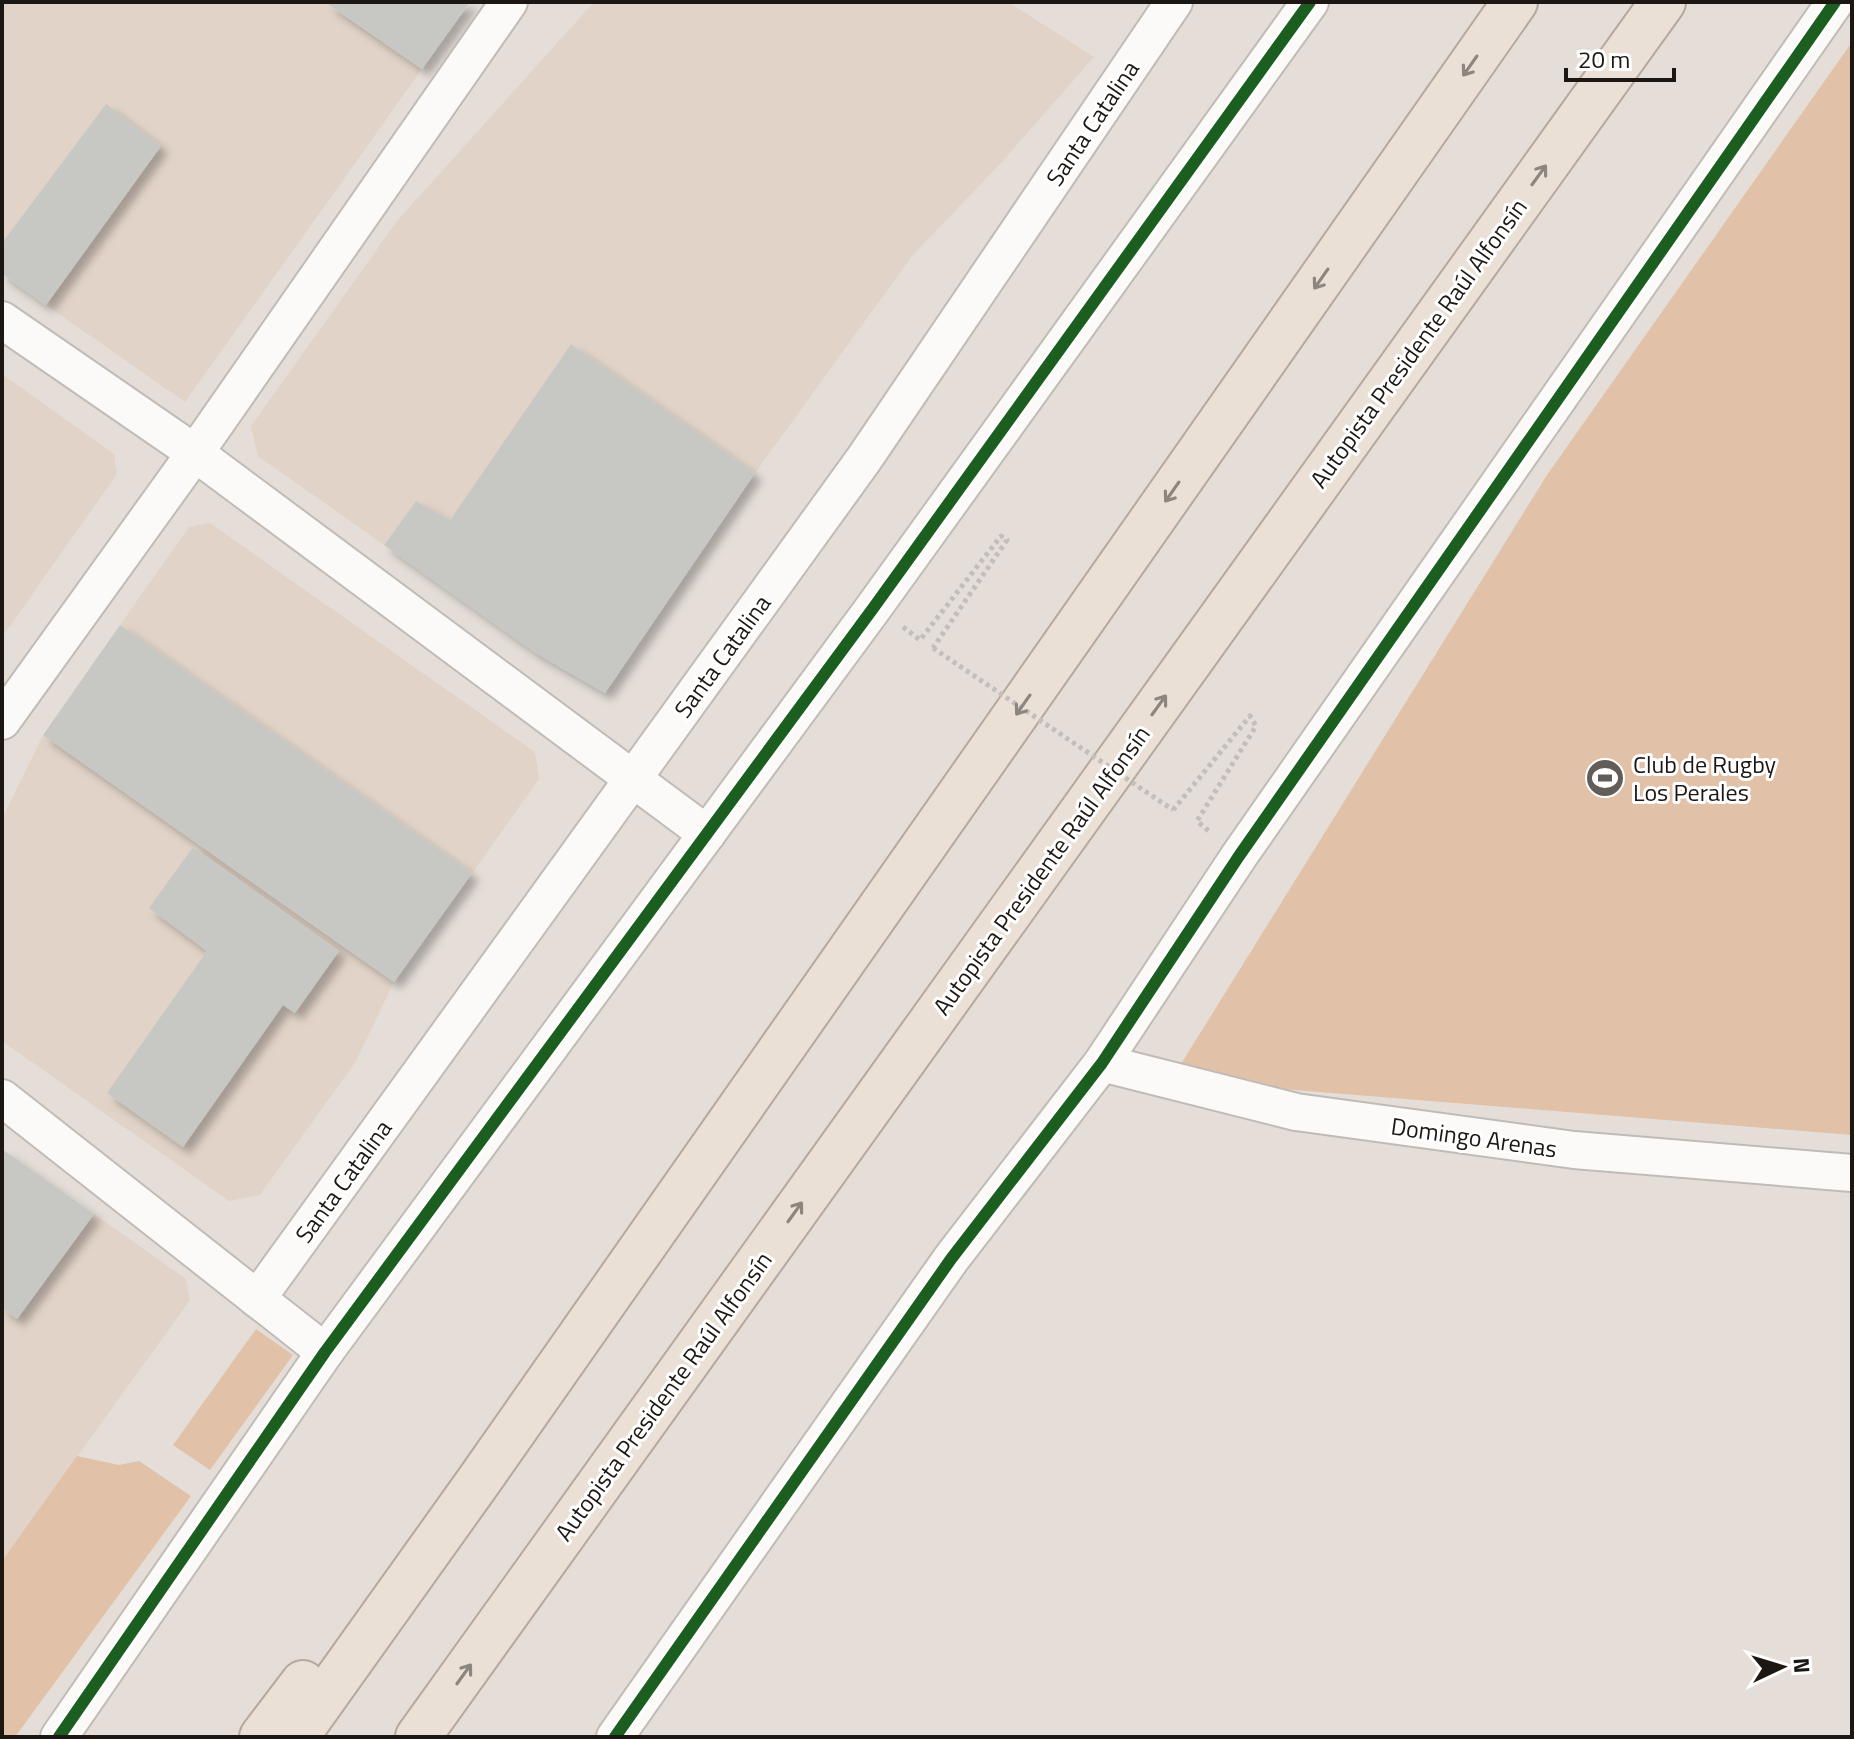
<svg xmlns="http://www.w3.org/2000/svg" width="1854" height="1739" font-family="'Titillium Web',sans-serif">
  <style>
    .built { fill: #e1d3c7 }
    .green { fill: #e1c1a7 }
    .building { fill: #c7c8c4; filter: url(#shadow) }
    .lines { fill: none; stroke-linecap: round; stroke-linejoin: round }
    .minor-casing { stroke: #c1bbb6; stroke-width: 40 }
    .highway-casing { stroke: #b6a89c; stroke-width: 48 }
    .path { stroke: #c1bebc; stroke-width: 5; stroke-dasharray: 4 4; stroke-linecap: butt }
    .minor { stroke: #fbfaf9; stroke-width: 36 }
    .highway { stroke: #eae0d6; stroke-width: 44 }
    .path-bridge { stroke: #c1bebc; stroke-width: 5; stroke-dasharray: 4 4; stroke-linecap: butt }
    .cycleway-casing { stroke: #fff; stroke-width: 17 }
    .cycleway { stroke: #1b5e20; stroke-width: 12 }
    .oneway { stroke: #8d867e }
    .labels { text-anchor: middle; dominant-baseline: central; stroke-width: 6; stroke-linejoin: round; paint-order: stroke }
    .street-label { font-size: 24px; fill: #1c1713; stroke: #fff }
    .poi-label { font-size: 24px; fill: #1c1713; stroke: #fff; text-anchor: start }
  </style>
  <defs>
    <filter id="shadow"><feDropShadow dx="7" dy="7" stdDeviation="4" flood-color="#0004"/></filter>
  </defs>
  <rect width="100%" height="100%" fill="#e5ded8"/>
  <!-- built -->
  <g class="built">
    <polygon points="2,2 325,2 422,69 185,402 46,305 2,243"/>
    <polygon points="594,2 1008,2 1094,57 1000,164 912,256 755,473 571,344 450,520 416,501 384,545 258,456 251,426 397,221"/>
    <polygon points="2,374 114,454 117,474 2,637"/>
    <polygon points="210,523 535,752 539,779 472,873 120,625 189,527"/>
    <polygon points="43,735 394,982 356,1061 260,1195 229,1201 2,1041 2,819"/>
    <polygon points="94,1214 186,1279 190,1300 2,1561 2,1308 17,1318"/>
  </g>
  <!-- green -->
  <g class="green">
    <polygon points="1852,42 1852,1135 1171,1080 1547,475"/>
    <polygon points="256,1329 293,1355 210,1470 173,1445"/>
    <polygon points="77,1456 119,1465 139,1461 191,1496 15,1737 2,1737 2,1561"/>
  </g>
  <!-- building -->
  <g class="building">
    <polygon points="325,2 470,2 422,69"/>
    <polygon points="106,104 161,146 46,305 2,274 2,243"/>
    <polygon points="571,344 755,473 605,693 536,653 384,545 416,501 450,520"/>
    <polygon points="120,625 472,873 394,982 43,735"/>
    <polygon points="193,847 339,951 295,1013 283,1005 183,1147 107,1093 207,951 149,908"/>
    <polygon points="2,1149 94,1214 17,1319 2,1308"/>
  </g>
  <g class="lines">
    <!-- minor casing -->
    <g class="minor-casing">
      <g id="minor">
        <polyline points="2,320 195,453 707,834"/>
        <polyline points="2,721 195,453 509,2"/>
        <polyline points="1102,1063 1296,1112 1574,1150 1852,1173"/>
        <polyline points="2,1098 325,1352"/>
        <polyline points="257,1299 864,459 1174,2"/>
        <polyline points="59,1737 325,1352 874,607 1310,2"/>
        <polyline points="615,1737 951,1259 1102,1063 1239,856 1835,2"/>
      </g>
    </g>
    <!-- highway casing -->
    <g class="highway-casing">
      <g id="highway">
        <polyline points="262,1737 303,1683"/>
        <polyline points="296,1737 478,1482 1515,2"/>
        <polyline points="418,1737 1663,2"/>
      </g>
    </g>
    <!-- path -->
    <g class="path">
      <polyline points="903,627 920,640 1001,536 1007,540 933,648"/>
      <polyline points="1173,810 1250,716 1256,726 1197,821 1211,833"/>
    </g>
    <!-- minor -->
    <use href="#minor" class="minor"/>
    <!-- highway -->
    <use href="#highway" class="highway"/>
    <!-- path-bridge -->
    <polyline class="path-bridge" points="933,648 1173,810"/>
    <!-- cycleway casing -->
    <g class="cycleway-casing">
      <g id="cycleway">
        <polyline points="59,1737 325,1352 874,607 1310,2"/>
        <polyline points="615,1737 951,1259 1102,1063 1239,856 1835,2"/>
      </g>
    </g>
    <!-- cycleway -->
    <use href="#cycleway" class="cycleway"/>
  </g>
  <!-- one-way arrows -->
  <defs><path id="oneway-shaft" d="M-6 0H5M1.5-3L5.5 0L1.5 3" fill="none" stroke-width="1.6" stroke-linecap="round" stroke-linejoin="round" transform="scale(2)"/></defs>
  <g class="oneway">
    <use href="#oneway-shaft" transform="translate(1470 66) rotate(125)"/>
    <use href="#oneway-shaft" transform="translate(1539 175) rotate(-54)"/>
    <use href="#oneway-shaft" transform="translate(1321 279) rotate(125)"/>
    <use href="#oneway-shaft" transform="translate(1172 492) rotate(125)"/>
    <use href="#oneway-shaft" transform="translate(1023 705) rotate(125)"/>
    <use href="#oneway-shaft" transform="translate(1159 705) rotate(-54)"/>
    <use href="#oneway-shaft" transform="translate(795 1212) rotate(-54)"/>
    <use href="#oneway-shaft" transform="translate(464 1674) rotate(-54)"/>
  </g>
  <!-- icons -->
  <defs>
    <g id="stadium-disc" transform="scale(2)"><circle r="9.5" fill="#625d58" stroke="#fff"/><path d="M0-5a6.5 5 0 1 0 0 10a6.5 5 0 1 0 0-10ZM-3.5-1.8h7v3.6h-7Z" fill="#fff"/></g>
  </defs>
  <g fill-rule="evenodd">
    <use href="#stadium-disc" x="1605" y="778"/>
  </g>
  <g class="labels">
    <!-- street labels -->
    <g class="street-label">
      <text transform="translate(1092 123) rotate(-56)">Santa Catalina</text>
      <text transform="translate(1418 343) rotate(-54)">Autopista Presidente Raúl Alfonsín</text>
      <text transform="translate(722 656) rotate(-54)">Santa Catalina</text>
      <text transform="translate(1041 870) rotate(-54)">Autopista Presidente Raúl Alfonsín</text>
      <text transform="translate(1474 1137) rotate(8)">Domingo Arenas</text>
      <text transform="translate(343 1181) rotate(-54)">Santa Catalina</text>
      <text transform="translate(663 1396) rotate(-54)">Autopista Presidente Raúl Alfonsín</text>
    </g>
    <!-- poi labels -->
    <g class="poi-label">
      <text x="1633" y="764">Club de Rugby<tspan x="1633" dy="28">Los Perales</tspan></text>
    </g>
  </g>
  <!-- border -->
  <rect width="1854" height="1739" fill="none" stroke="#1c1713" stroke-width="8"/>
  <!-- north arrow -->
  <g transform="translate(1782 1667) rotate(86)" stroke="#ffffff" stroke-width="6" paint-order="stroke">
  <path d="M0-6L14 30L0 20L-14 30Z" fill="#1c1713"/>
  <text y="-12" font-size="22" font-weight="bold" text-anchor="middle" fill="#1c1713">N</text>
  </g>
  <!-- scale -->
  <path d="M1566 68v12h108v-12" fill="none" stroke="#1c1713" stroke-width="4"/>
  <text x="1578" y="68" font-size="24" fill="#1c1713" stroke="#ffffff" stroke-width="6" paint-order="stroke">20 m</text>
</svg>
